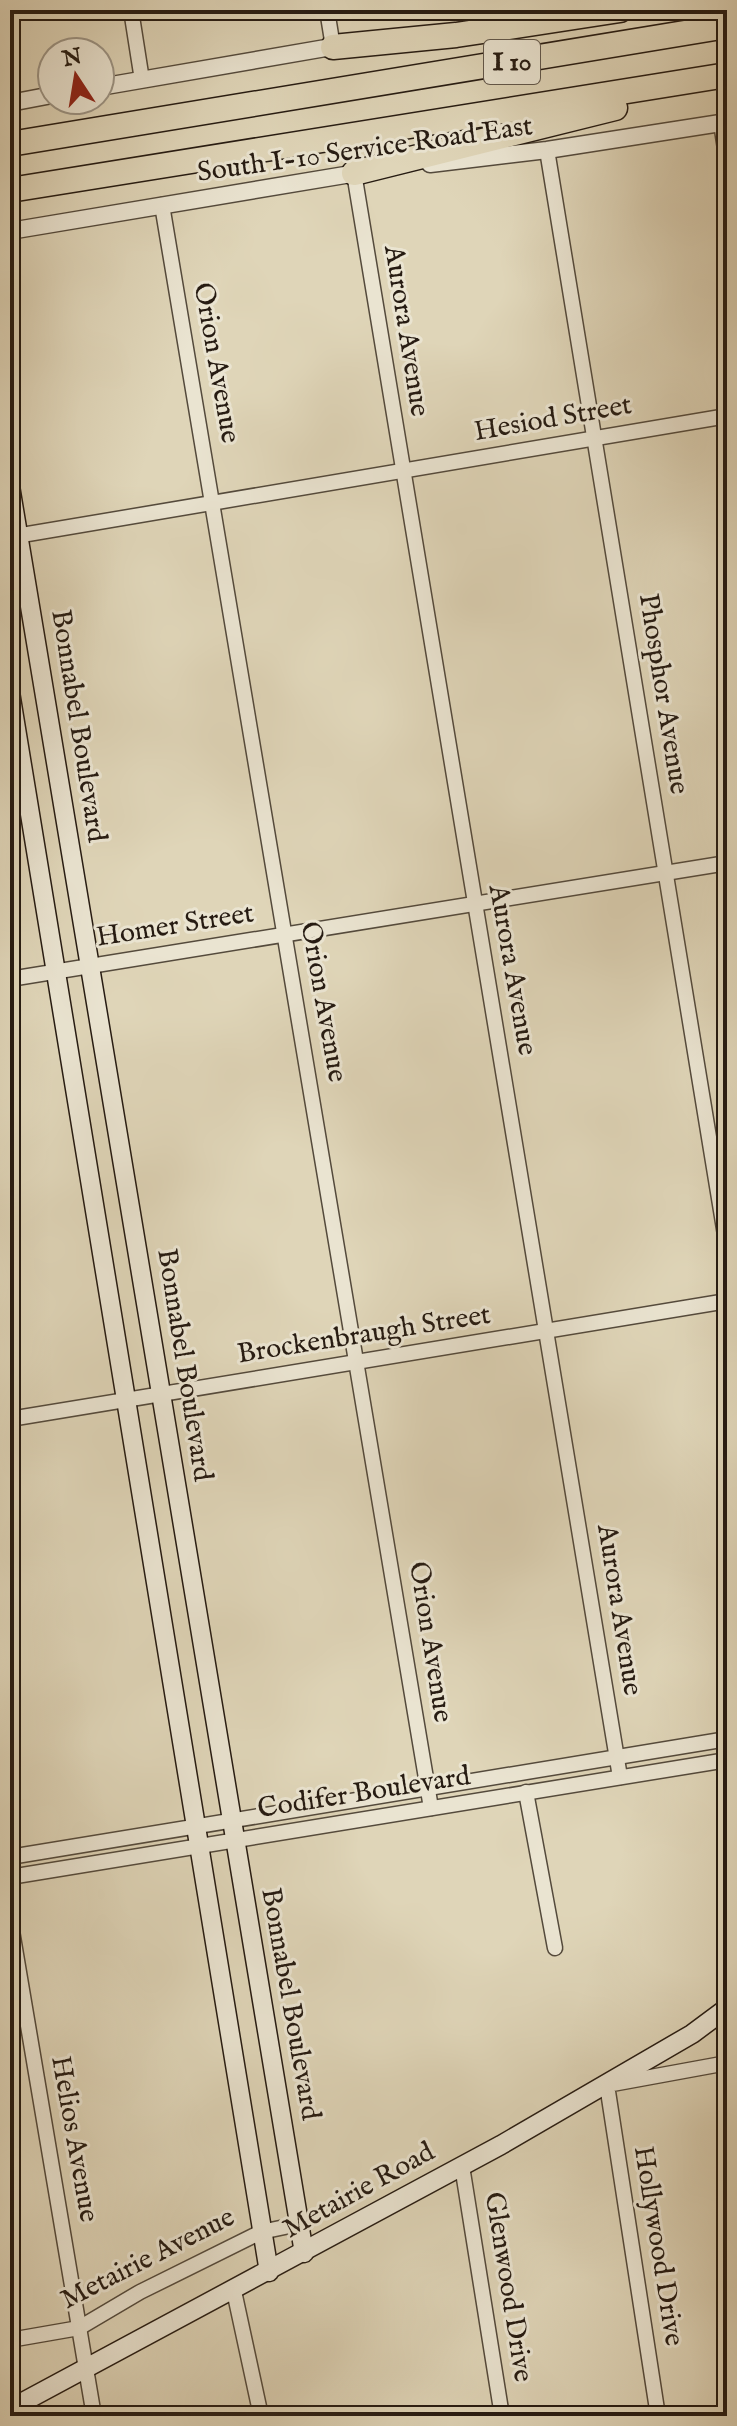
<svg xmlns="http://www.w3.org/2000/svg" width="737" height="2426" font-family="'IM FELL English',serif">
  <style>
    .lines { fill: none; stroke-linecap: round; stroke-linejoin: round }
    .minor-casing { stroke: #544a3c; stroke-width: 17 }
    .tertiary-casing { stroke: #544a3c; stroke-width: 19 }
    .secondary-casing { stroke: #261b12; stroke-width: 21 }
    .motorway-casing { stroke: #261b12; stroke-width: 27 }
    .minor { stroke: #eae4d1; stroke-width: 14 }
    .tertiary { stroke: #eae4d1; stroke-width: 16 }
    .secondary { stroke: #eae4d1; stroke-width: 18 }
    .motorway { stroke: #dfd5b8; stroke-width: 24 }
    .labels { text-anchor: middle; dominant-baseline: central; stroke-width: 6; stroke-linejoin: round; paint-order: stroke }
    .shield { fill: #eae4d1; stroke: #61574b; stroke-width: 2 }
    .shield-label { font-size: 26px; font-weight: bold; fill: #261b12 }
    .street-label { font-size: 28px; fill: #261b12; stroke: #eae4d1 }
  </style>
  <rect width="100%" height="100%" fill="#dfd5b8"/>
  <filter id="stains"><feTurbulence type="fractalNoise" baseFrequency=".0025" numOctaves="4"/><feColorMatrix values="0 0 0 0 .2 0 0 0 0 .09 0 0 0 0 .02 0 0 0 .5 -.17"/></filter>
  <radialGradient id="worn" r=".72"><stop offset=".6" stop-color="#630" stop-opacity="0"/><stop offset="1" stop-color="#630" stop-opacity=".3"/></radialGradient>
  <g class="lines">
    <!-- minor casing -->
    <g class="minor-casing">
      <g id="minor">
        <polyline points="131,10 142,80"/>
        <polyline points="327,10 333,47"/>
        <polyline points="721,123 727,162"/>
        <polyline points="547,150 727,1247"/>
        <polyline points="354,173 620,1777"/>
        <polyline points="162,205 431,1808"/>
        <polyline points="10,537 727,416"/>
        <polyline points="10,979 727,863"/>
        <polyline points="10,1419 727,1301"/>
        <polyline points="526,1792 555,1948"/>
        <polyline points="10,1857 727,1739"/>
        <polyline points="10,1877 727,1760"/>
        <polyline points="10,1919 94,2416"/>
        <polyline points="462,2166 502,2416"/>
        <polyline points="234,2291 261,2416"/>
        <polyline points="10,2340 79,2328 140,2292 261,2232 299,2224"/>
        <polyline points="658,2416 607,2085 727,2063"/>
      </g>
    </g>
    <!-- tertiary casing -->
    <g class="tertiary-casing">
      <g id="tertiary">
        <polyline points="100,87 343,45"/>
        <polyline points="10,103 52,95"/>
        <polyline points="430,164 547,150 727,122"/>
        <polyline points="10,231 363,172"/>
      </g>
    </g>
    <!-- secondary casing -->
    <g class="secondary-casing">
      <g id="secondary">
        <polyline points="10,486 304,2253"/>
        <polyline points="10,692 269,2272"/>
        <polyline points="10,2409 501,2145 692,2034 727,2008"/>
      </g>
    </g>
    <!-- motorway casing -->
    <g class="motorway-casing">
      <g id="motorway">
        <polyline points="333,47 456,35 620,10"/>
        <polyline points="10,144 727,26"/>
        <polyline points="354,173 615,108"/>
        <polyline points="10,190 727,75"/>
      </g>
    </g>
    <!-- minor -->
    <use href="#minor" class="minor"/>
    <!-- tertiary -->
    <use href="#tertiary" class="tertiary"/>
    <!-- secondary -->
    <use href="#secondary" class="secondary"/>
    <!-- motorway -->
    <use href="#motorway" class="motorway"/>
  </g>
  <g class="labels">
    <!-- shield labels -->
    <rect class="shield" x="484" y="40" width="56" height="44" rx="6"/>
    <g class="shield-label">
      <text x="512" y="62">I 10</text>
    </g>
    <!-- street labels -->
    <g class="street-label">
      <text transform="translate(365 150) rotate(-8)">South I-10 Service Road East</text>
      <text transform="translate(406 331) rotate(81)">Aurora Avenue</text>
      <text transform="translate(216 363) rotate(80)">Orion Avenue</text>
      <text transform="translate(553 419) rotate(-10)">Hesiod Street</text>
      <text transform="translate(663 694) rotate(81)">Phosphor Avenue</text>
      <text transform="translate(78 726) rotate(81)">Bonnabel Boulevard</text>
      <text transform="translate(175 926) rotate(-9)">Homer Street</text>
      <text transform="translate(512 970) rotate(80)">Aurora Avenue</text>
      <text transform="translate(323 1002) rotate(80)">Orion Avenue</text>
      <text transform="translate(364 1335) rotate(-9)">Brockenbraugh Street</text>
      <text transform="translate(184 1365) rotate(81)">Bonnabel Boulevard</text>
      <text transform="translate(619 1610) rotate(81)">Aurora Avenue</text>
      <text transform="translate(430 1642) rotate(81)">Orion Avenue</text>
      <text transform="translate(364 1793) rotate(-9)">Codifer Boulevard</text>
      <text transform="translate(290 2004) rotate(80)">Bonnabel Boulevard</text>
      <text transform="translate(74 2139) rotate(80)">Helios Avenue</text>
      <text transform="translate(359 2191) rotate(-29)">Metairie Road</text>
      <text transform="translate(658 2246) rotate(81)">Hollywood Drive</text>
      <text transform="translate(148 2259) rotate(-27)">Metairie Avenue</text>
      <text transform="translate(508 2287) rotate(81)">Glenwood Drive</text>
    </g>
  </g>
  <!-- margin -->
  <rect width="737" height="2426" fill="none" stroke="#dfd5b8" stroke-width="40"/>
  <rect x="12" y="12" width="713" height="2402" fill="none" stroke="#261b12" stroke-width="4"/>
  <rect x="20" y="20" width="697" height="2386" fill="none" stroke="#261b12" stroke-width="2"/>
  <!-- north arrow -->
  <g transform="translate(76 76) rotate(348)"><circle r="38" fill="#eae4d1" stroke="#9c9485" stroke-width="2"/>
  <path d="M0-6L14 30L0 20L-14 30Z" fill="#8f2418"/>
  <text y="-12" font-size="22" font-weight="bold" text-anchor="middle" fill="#261b12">N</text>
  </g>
  <rect width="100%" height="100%" filter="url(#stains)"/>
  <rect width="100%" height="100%" fill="url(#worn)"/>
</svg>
